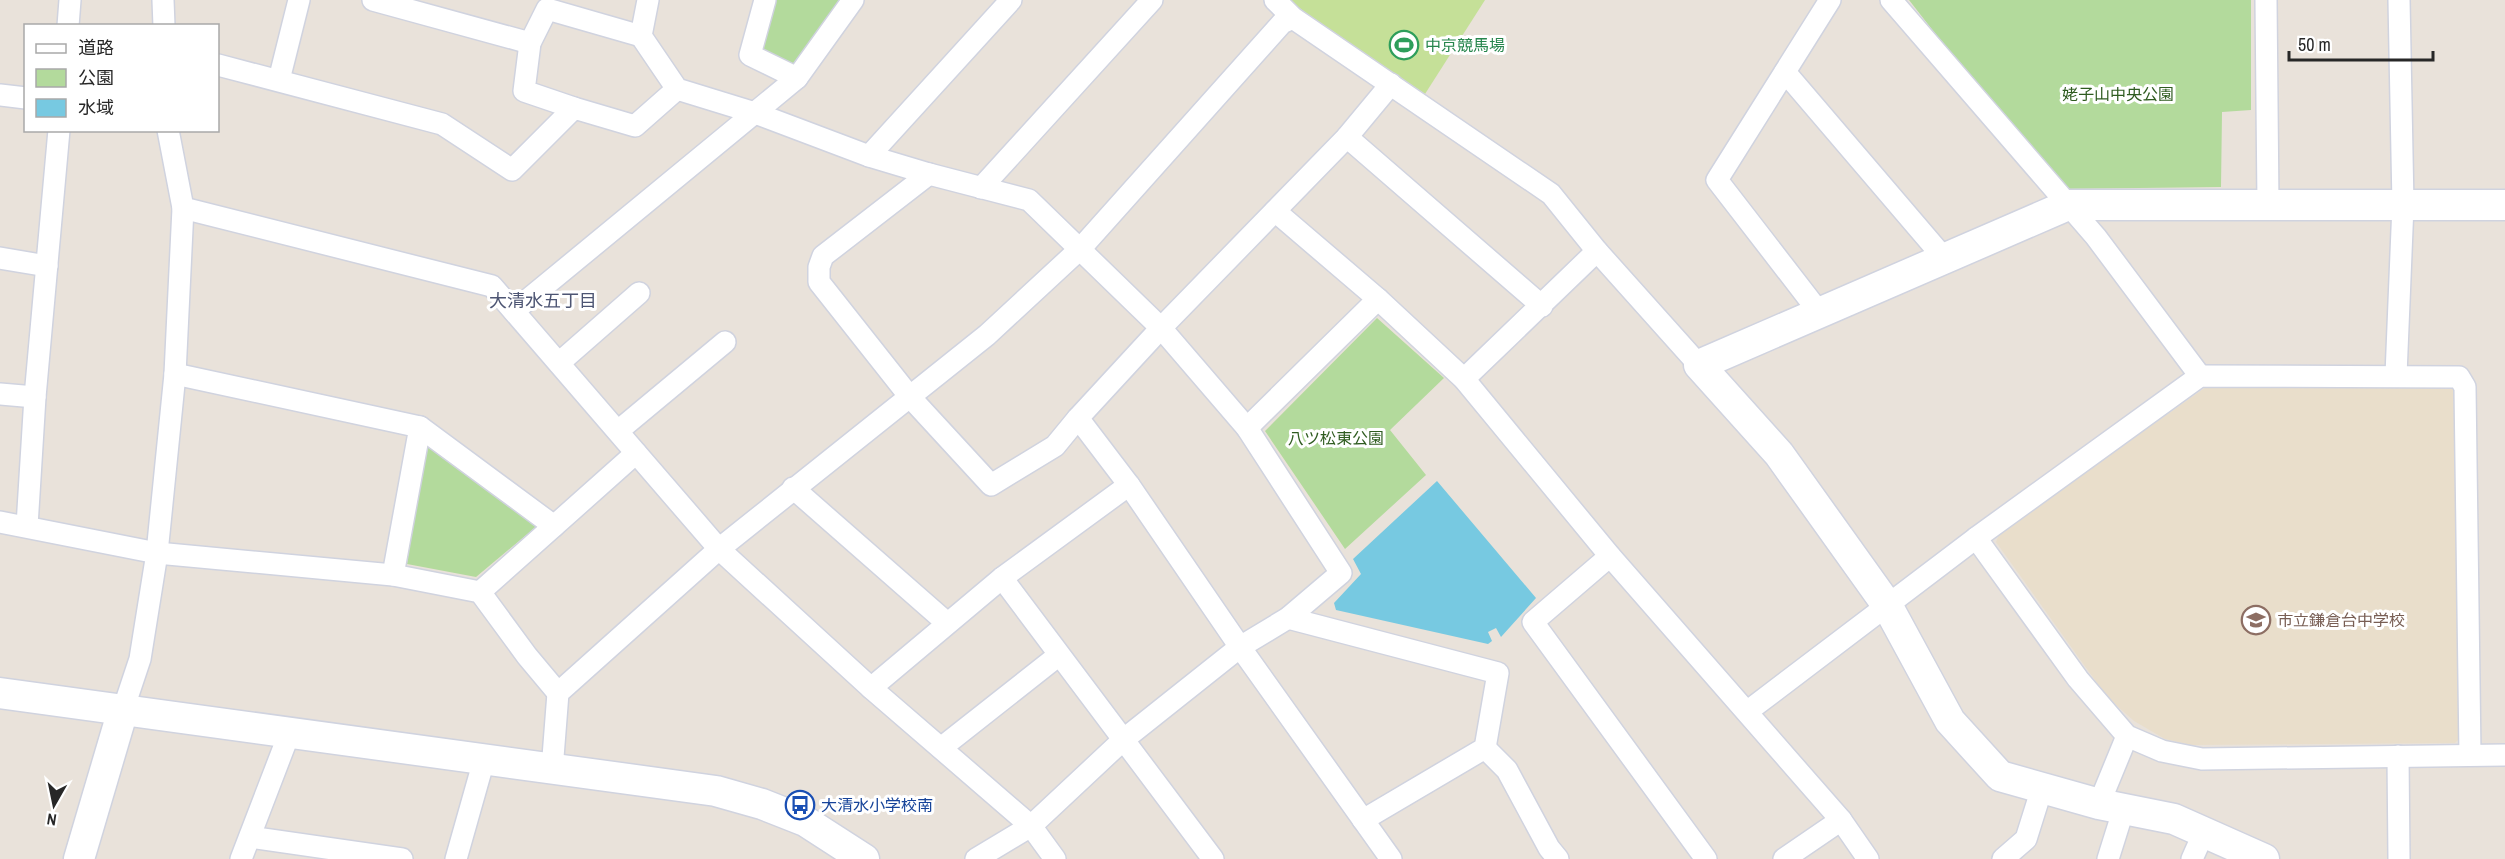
<svg xmlns="http://www.w3.org/2000/svg" width="2505" height="859" font-family="'Archivo Narrow','Noto Sans JP',sans-serif">
  <style>
    .education { fill: #e9decb }
    .green { fill: #b3da9c }
    .pitch { fill: #c5e098 }
    .water { fill: #77c9e1 }
    .lines { fill: none; stroke-linecap: round; stroke-linejoin: round }
    .street-casing { stroke: #d0d3df; stroke-width: 24 }
    .secondary-casing { stroke: #d0d3df; stroke-width: 33 }
    .street { stroke: #fff; stroke-width: 21 }
    .secondary { stroke: #fff; stroke-width: 30 }
    .labels { text-anchor: middle; dominant-baseline: central; stroke-width: 6; stroke-linejoin: round; paint-order: stroke }
    .leisure-label { font-size: 16px; fill: #27864d; stroke: #fff; text-anchor: start }
    .park-label { font-size: 16px; fill: #2f5c20; stroke: #fff }
    .education-label { font-size: 16px; fill: #785e54; stroke: #fff; text-anchor: start }
    .transit-label { font-size: 16px; fill: #164399; stroke: #fff; text-anchor: start }
    .neighbourhood-label { font-size: 18px; fill: #4d5573; stroke: #fff }
  </style>
  <rect width="100%" height="100%" fill="#e9e2da"/>
  <!-- education -->
  <polygon class="education" points="2452,383 2458,391 2463,735 2455,743 2191,745 2165,739 2134,721 2107,697 1996,542 2000,532 2209,385"/>
  <!-- green -->
  <g class="green">
    <polygon points="775,0 839,0 795,65 761,49"/>
    <polygon points="1909,0 2251,0 2251,110 2222,112 2221,187 2057,189"/>
    <polygon points="1377,318 1444,378 1390,430 1426,475 1345,549 1265,431"/>
    <polygon points="425,440 537,526 476,577 407,564"/>
  </g>
  <!-- pitch -->
  <polygon class="pitch" points="1291,0 1485,0 1425,94 1305,14"/>
  <!-- water -->
  <polygon class="water" points="1437,481 1536,598 1501,637 1496,628 1488,632 1492,641 1488,644 1336,610 1334,603 1361,574 1353,559"/>
  <g class="lines">
    <!-- street casing -->
    <g class="street-casing">
      <g id="street">
        <polyline points="163,0 164,26"/>
        <polyline points="373,0 530,43"/>
        <polyline points="648,0 641,36 677,89 755,113 869,156 929,174 1029,200 1161,328 1247,428 1341,573 1288,618 1240,647 1123,740 1031,826 976,859"/>
        <polyline points="765,0 750,55 797,78"/>
        <polyline points="1275,0 1293,18 1551,194 1597,251 1699,365"/>
        <polyline points="1891,0 2096,237 2200,376"/>
        <polyline points="2266,0 2268,204"/>
        <polyline points="68,26 70,0"/>
        <polyline points="218,65 442,124 512,170 574,108 635,126 677,89"/>
        <polyline points="1785,72 1944,258"/>
        <polyline points="279,80 299,0"/>
        <polyline points="0,95 26,98"/>
        <polyline points="574,108 524,91 530,43 547,9 641,36"/>
        <polyline points="1347,137 1542,306"/>
        <polyline points="869,156 1011,0"/>
        <polyline points="929,174 823,256 819,267 819,282 910,397 991,485 1055,446 1078,418 1161,328 1347,137 1391,84"/>
        <polyline points="981,188 1152,0"/>
        <polyline points="183,208 492,286 719,549 871,688 1031,826 1055,859"/>
        <polyline points="1275,211 1378,299 1464,379 1610,556 1841,820 1868,859"/>
        <polyline points="0,258 47,266"/>
        <polyline points="514,311 797,78 853,0"/>
        <polyline points="1819,312 1717,180 1830,0"/>
        <polyline points="559,363 639,293"/>
        <polyline points="175,374 420,427 393,575"/>
        <polyline points="2396,375 2403,205 2399,0"/>
        <polyline points="1464,379 1597,251"/>
        <polyline points="0,394 35,397"/>
        <polyline points="1078,418 1129,485 1240,647 1391,859"/>
        <polyline points="420,427 554,526"/>
        <polyline points="1247,428 1378,299"/>
        <polyline points="618,431 725,342"/>
        <polyline points="793,488 947,623"/>
        <polyline points="0,522 157,553 393,575 480,592 527,656 558,693"/>
        <polyline points="27,526 35,397 59,130"/>
        <polyline points="1976,538 2078,679 2127,736 2162,751 2202,759 2505,755"/>
        <polyline points="1610,556 1533,622 1706,859"/>
        <polyline points="1002,578 1213,859"/>
        <polyline points="480,592 636,453"/>
        <polyline points="1288,618 1498,673 1485,748 1363,820"/>
        <polyline points="871,688 1002,578 1129,485"/>
        <polyline points="123,710 140,659 157,553 175,374 183,208 168,130"/>
        <polyline points="1748,711 1976,538 2200,376 2459,377 2465,387 2470,755"/>
        <polyline points="941,748 1059,655"/>
        <polyline points="1485,748 1507,770 1549,848 1558,859"/>
        <polyline points="2398,756 2399,859"/>
        <polyline points="552,770 558,693 719,549 987,335 1081,248 1282,23 1293,18"/>
        <polyline points="2099,804 2127,736"/>
        <polyline points="250,837 402,859"/>
        <polyline points="241,859 289,734"/>
        <polyline points="456,859 484,760"/>
        <polyline points="1784,859 1841,820"/>
        <polyline points="2003,859 2026,839 2042,788"/>
        <polyline points="2108,859 2124,808"/>
        <polyline points="2192,859 2204,832"/>
      </g>
    </g>
    <!-- secondary casing -->
    <g class="secondary-casing">
      <g id="secondary">
        <polyline points="0,693 716,791 762,804 805,821 864,859"/>
        <polyline points="79,859 123,710"/>
        <polyline points="2264,859 2174,819 2099,804 2000,776 1950,721 1887,605 1779,454 1699,365 2068,205 2505,205"/>
      </g>
    </g>
    <!-- street -->
    <use href="#street" class="street"/>
    <!-- secondary -->
    <use href="#secondary" class="secondary"/>
  </g>
  <!-- icons -->
  <defs>
    <g id="stadium-ring" transform="scale(1.5)"><circle r="9.5" fill="#fff" stroke="#2e9e5b" stroke-width="1.5"/><path d="M0-5a6.5 5 0 1 0 0 10a6.5 5 0 1 0 0-10ZM-3.5-1.8h7v3.6h-7Z" fill="#2e9e5b"/></g>
    <g id="school-ring" transform="scale(1.5)"><circle r="9.5" fill="#fff" stroke="#8d6e63" stroke-width="1.5"/><path d="M0-5L7-2L0 1L-7-2ZM-4 1L0 2.5L4 1V4Q0 6-4 4Z" fill="#8d6e63"/></g>
    <g id="bus-ring" transform="scale(1.5)"><circle r="9.5" fill="#fff" stroke="#1a4fb4" stroke-width="1.5"/><path d="M-5-6H5V4H4V6H2V4H-2V6H-4V4H-5ZM-3.5-4V0h7V-4ZM-3.5 1.2v1.5H-2V1.2ZM2 1.2v1.5H3.5V1.2Z" fill="#1a4fb4"/></g>
  </defs>
  <g fill-rule="evenodd">
    <use href="#stadium-ring" x="1404" y="45"/>
    <use href="#school-ring" x="2256" y="620"/>
    <use href="#bus-ring" x="800" y="805"/>
  </g>
  <g class="labels">
    <!-- leisure labels -->
    <g class="leisure-label">
      <text x="1425" y="45">中京競馬場</text>
    </g>
    <!-- park labels -->
    <g class="park-label">
      <text x="2118" y="94">姥子山中央公園</text>
      <text x="1336" y="438">八ツ松東公園</text>
    </g>
    <!-- education labels -->
    <g class="education-label">
      <text x="2277" y="620">市立鎌倉台中学校</text>
    </g>
    <!-- transit labels -->
    <g class="transit-label">
      <text x="821" y="805">大清水小学校南</text>
    </g>
    <!-- neighbourhood labels -->
    <g class="neighbourhood-label">
      <text x="543" y="300">大清水五丁目</text>
    </g>
  </g>
  <!-- legend -->
  <rect x="24" y="24" width="195" height="108" fill="#ffffff" stroke="#a9a9a9" stroke-width="1.5"/>
  <rect x="36" y="44" width="30" height="9" fill="#ffffff" stroke="#a9a9a9" stroke-width="1.5"/>
  <text x="78" y="54" font-size="18" fill="#272727">道路</text>
  <rect x="36" y="69" width="30" height="18" fill="#b3da9c" stroke="#a9a9a9" stroke-width="1.5"/>
  <text x="78" y="84" font-size="18" fill="#272727">公園</text>
  <rect x="36" y="99" width="30" height="18" fill="#77c9e1" stroke="#a9a9a9" stroke-width="1.5"/>
  <text x="78" y="114" font-size="18" fill="#272727">水域</text>
  <!-- north arrow -->
  <g transform="translate(54 805) rotate(189)" stroke="#ffffff" stroke-width="4.5" paint-order="stroke">
  <path d="M0-4.5L10 22L0 15L-10 22Z" fill="#272727"/>
  <text y="-9" font-size="16" font-weight="bold" text-anchor="middle" fill="#272727">N</text>
  </g>
  <!-- scale -->
  <path d="M2289 51v9h144v-9" fill="none" stroke="#272727" stroke-width="3"/>
  <text x="2298" y="51" font-size="18" fill="#272727" stroke="#ffffff" stroke-width="4.5" paint-order="stroke">50 m</text>
</svg>
